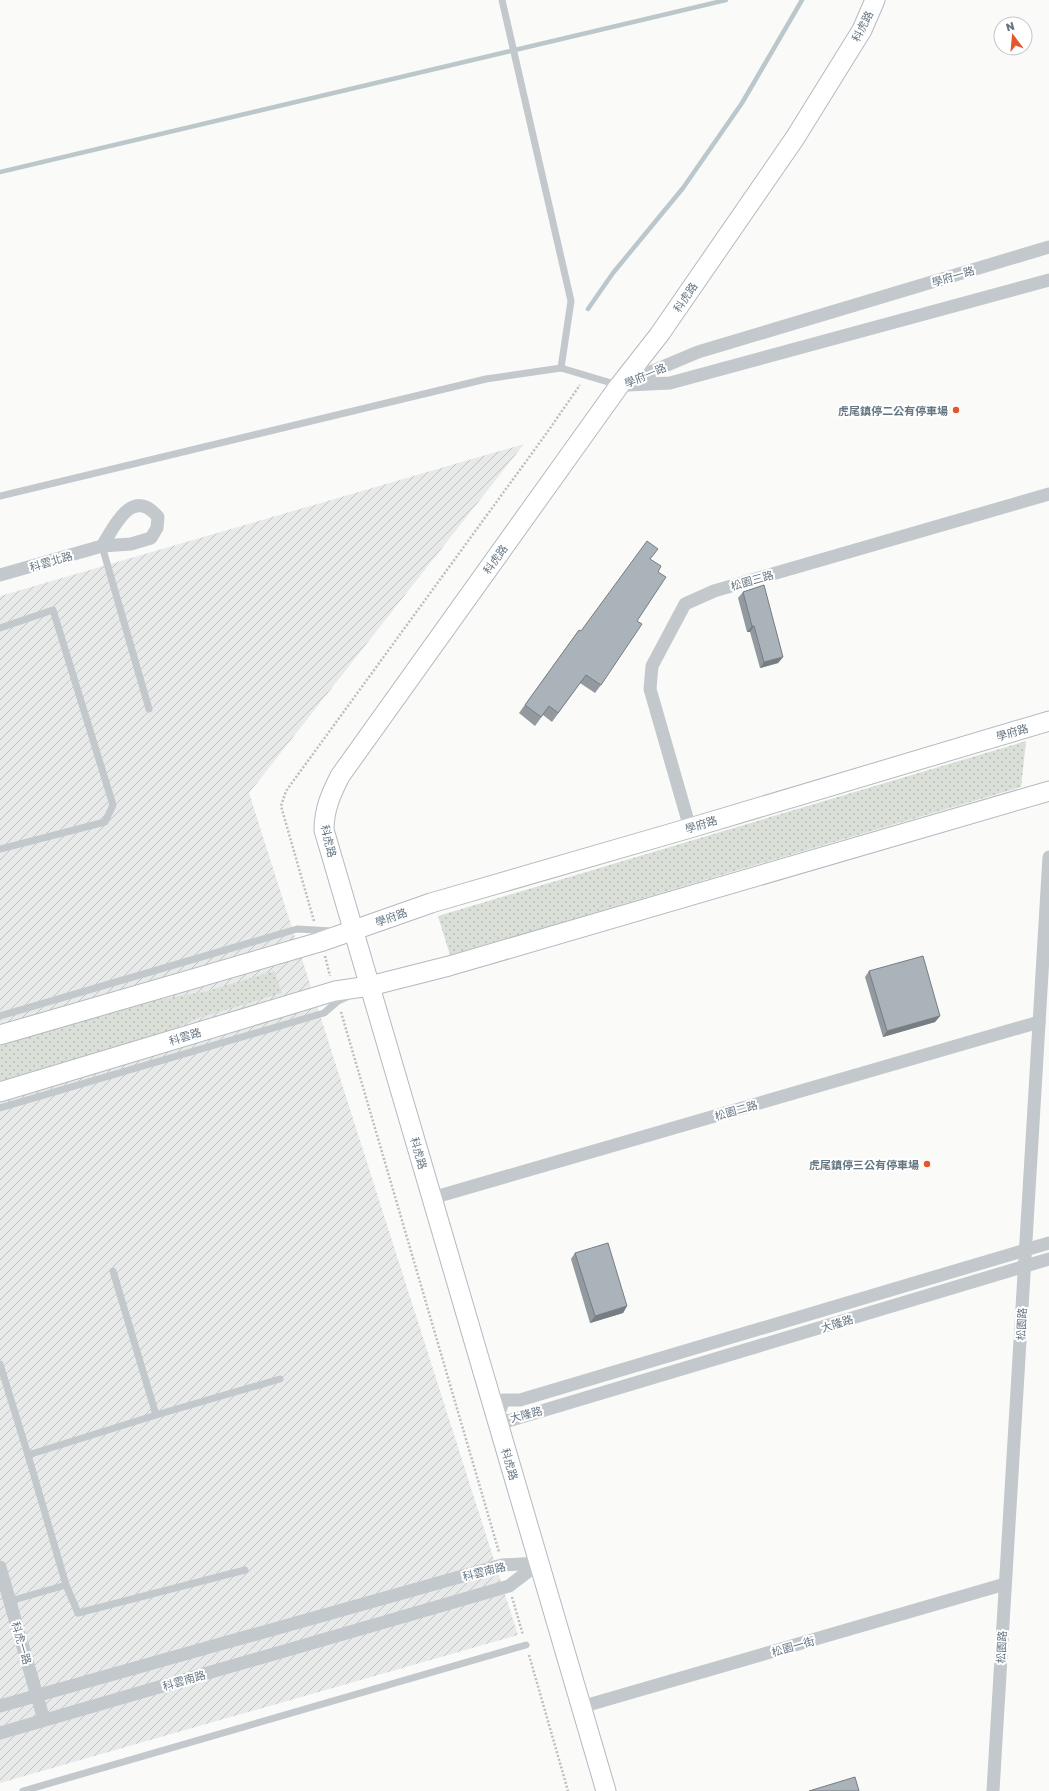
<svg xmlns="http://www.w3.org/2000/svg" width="1049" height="1791" font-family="'Golos Text','Noto Sans TC',sans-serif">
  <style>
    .industrial { fill: url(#industrial-furrows) }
    .grass { fill: url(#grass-dots) }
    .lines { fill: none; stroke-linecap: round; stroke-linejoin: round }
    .stream { stroke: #bbc7cb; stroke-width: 4.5 }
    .secondary-casing { stroke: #b3babf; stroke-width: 21 }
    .path { stroke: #bbbfc2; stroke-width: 2.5; stroke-dasharray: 2 2; stroke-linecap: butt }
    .lane { stroke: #c3c8cc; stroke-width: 7 }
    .street { stroke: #c3c8cc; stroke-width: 13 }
    .secondary { stroke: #fff; stroke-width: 19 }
    .wall { fill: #929a9f }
    .shaded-wall { fill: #777d82 }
    .building { fill: #aab3b9; stroke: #777d82 }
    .poi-dot { fill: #e4572e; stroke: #fff; stroke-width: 1.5 }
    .labels { text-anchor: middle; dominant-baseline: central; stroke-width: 4; stroke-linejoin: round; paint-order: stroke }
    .street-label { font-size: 11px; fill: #657683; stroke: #fff }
    .poi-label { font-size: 11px; font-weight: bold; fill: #657683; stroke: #fff; text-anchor: end }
  </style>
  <defs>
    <pattern id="industrial-furrows" width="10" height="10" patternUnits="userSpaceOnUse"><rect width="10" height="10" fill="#e8e9e9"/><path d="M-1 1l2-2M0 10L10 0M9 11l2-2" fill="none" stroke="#c0c1c2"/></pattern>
    <pattern id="grass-dots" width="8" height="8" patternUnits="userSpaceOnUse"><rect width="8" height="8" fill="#dadfd7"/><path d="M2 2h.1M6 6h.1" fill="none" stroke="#b4b9b4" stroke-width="1.8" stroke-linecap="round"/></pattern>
  </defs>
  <rect width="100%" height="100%" fill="#fafaf8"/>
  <!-- industrial -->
  <polygon class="industrial" points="524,444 249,793 518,1635 0,1783 0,596"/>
  <!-- grass -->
  <g class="grass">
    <polygon points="1026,741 1021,787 450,955 438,916"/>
    <polygon points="274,971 282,993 198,1018 157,1036 0,1083 0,1045 2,1044 147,1002 208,991"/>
  </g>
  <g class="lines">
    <!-- stream -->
    <g class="stream">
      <polyline points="0,172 726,0"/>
      <polyline points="588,309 613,273 683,188 742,103 802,0"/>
    </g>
    <!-- secondary casing -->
    <g class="secondary-casing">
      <g id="secondary">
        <polyline points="0,1035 320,942 431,903 690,828 1049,721"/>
        <polyline points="0,1092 335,991 370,986 449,966 1049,791"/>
        <path d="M606,1791l-282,-961c0,-21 7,-36 16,-54l279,-390 40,-51 136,-197 67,-108 13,-30"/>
      </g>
    </g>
    <!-- path -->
    <g class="path">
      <polyline points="314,921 281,806 286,791 546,434 580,385"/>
      <polyline points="325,956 330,976"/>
      <polyline points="341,1012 499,1552"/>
      <polyline points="512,1597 523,1635"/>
      <polyline points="529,1655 568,1791"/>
    </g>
    <!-- lane -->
    <g class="lane">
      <polyline points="502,0 571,301 561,368"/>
      <polyline points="0,496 486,379 561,368 618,385"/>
      <polyline points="102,546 149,709"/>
      <polyline points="0,628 53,610 113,805 105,822 0,849"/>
      <polyline points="0,1016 297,929 332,931"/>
      <polyline points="0,1108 324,1013 338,1001 349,996"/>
      <polyline points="113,1271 156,1415"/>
      <polyline points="0,1364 28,1455 66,1585 10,1601"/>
      <polyline points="28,1455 156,1415 280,1379"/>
      <polyline points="66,1585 78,1613 245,1570"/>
      <polyline points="23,1791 526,1645"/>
    </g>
    <!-- street -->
    <g class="street">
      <polyline points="622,384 698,352 1049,247"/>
      <polyline points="628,385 670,383 1049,280"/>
      <path d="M0,575l102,-29 29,-2 20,-6 6,-10 1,-11c-26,-31 -43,9 -56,29"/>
      <polyline points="690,828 650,689 652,666 685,604 714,591 1049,494"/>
      <polyline points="432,1198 1039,1022"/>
      <polyline points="1049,1243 520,1400 504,1400 497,1418 508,1421 1049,1259"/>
      <polyline points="0,1567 44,1720"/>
      <polyline points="0,1706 502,1565 539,1563"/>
      <polyline points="581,1707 1005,1584"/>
      <polyline points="0,1733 509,1586 539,1563"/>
      <polyline points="993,1791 1049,857"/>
    </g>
    <!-- secondary -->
    <use href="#secondary" class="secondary"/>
  </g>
  <!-- wall -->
  <g class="wall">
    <polygon points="650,559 658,572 637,621 601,685 595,693 580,683 552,722 543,715 535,726 519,713 579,630 581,631"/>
    <polygon points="743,592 783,657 778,663 760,668 750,632 747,632 738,598"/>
    <polygon points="869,971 940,1016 935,1022 883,1037 865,977"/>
    <polygon points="575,1253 627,1306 623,1313 590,1323 571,1259"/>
  </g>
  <!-- shaded-wall -->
  <g class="shaded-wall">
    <polygon points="752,626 754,626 750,632 747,632"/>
    <polygon points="783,657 778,663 760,668 764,662"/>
    <polygon points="940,1016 935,1022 883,1037 887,1031"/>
    <polygon points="627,1306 623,1313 590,1323 595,1316"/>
  </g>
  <!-- building -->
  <g class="building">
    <polygon points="647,541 658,549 650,559 661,566 658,572 666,577 637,621 642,624 601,685 586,675 558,713 549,706 541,717 525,705 579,630 581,631"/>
    <polygon points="764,585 783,657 764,662 754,626 752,626 743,592"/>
    <polygon points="923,956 940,1016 887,1031 869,971"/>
    <polygon points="608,1243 627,1306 595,1316 575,1253"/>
    <polygon points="855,1777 859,1791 809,1791"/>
  </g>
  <!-- markers -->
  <g class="poi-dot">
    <circle cx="956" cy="410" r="4"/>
    <circle cx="927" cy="1164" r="4"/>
  </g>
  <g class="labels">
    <!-- street labels -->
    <g class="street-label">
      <text transform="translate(862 26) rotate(-63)">科虎路</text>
      <text transform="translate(953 276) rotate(-17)">學府一路</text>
      <text transform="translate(685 297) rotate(-56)">科虎路</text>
      <text transform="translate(645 375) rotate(-23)">學府一路</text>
      <text transform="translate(495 559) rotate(-54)">科虎路</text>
      <text transform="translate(51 561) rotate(-16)">科雲北路</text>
      <text transform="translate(752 580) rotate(-16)">松園三路</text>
      <text transform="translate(1012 732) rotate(-16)">學府路</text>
      <text transform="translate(701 824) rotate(-17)">學府路</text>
      <text transform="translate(329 841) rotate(76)">科虎路</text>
      <text transform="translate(391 917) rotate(-20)">學府路</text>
      <text transform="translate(185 1036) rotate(-17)">科雲路</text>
      <text transform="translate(736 1110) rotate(-16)">松園二路</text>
      <text transform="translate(419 1153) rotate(74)">科虎路</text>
      <text transform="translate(837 1323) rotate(-17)">大隆路</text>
      <text transform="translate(1021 1324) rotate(-87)">松園路</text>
      <text transform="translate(526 1414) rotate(-15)">大隆路</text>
      <text transform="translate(510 1464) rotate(74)">科虎路</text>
      <text transform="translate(484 1571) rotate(-14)">科雲南路</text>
      <text transform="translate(22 1643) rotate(74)">科虎一路</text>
      <text transform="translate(793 1646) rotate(-16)">松園一街</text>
      <text transform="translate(1001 1647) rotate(-87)">松園路</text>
      <text transform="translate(184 1680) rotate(-16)">科雲南路</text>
    </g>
    <!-- poi labels -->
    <g class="poi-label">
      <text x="948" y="410">虎尾鎮停二公有停車場</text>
      <text x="919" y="1164">虎尾鎮停三公有停車場</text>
    </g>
  </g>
  <!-- north arrow -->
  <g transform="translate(1013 36) rotate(344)"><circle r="19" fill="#ffffff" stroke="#c1c8cd"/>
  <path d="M0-3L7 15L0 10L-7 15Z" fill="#e4572e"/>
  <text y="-6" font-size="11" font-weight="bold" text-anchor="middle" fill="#657683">N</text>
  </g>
</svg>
